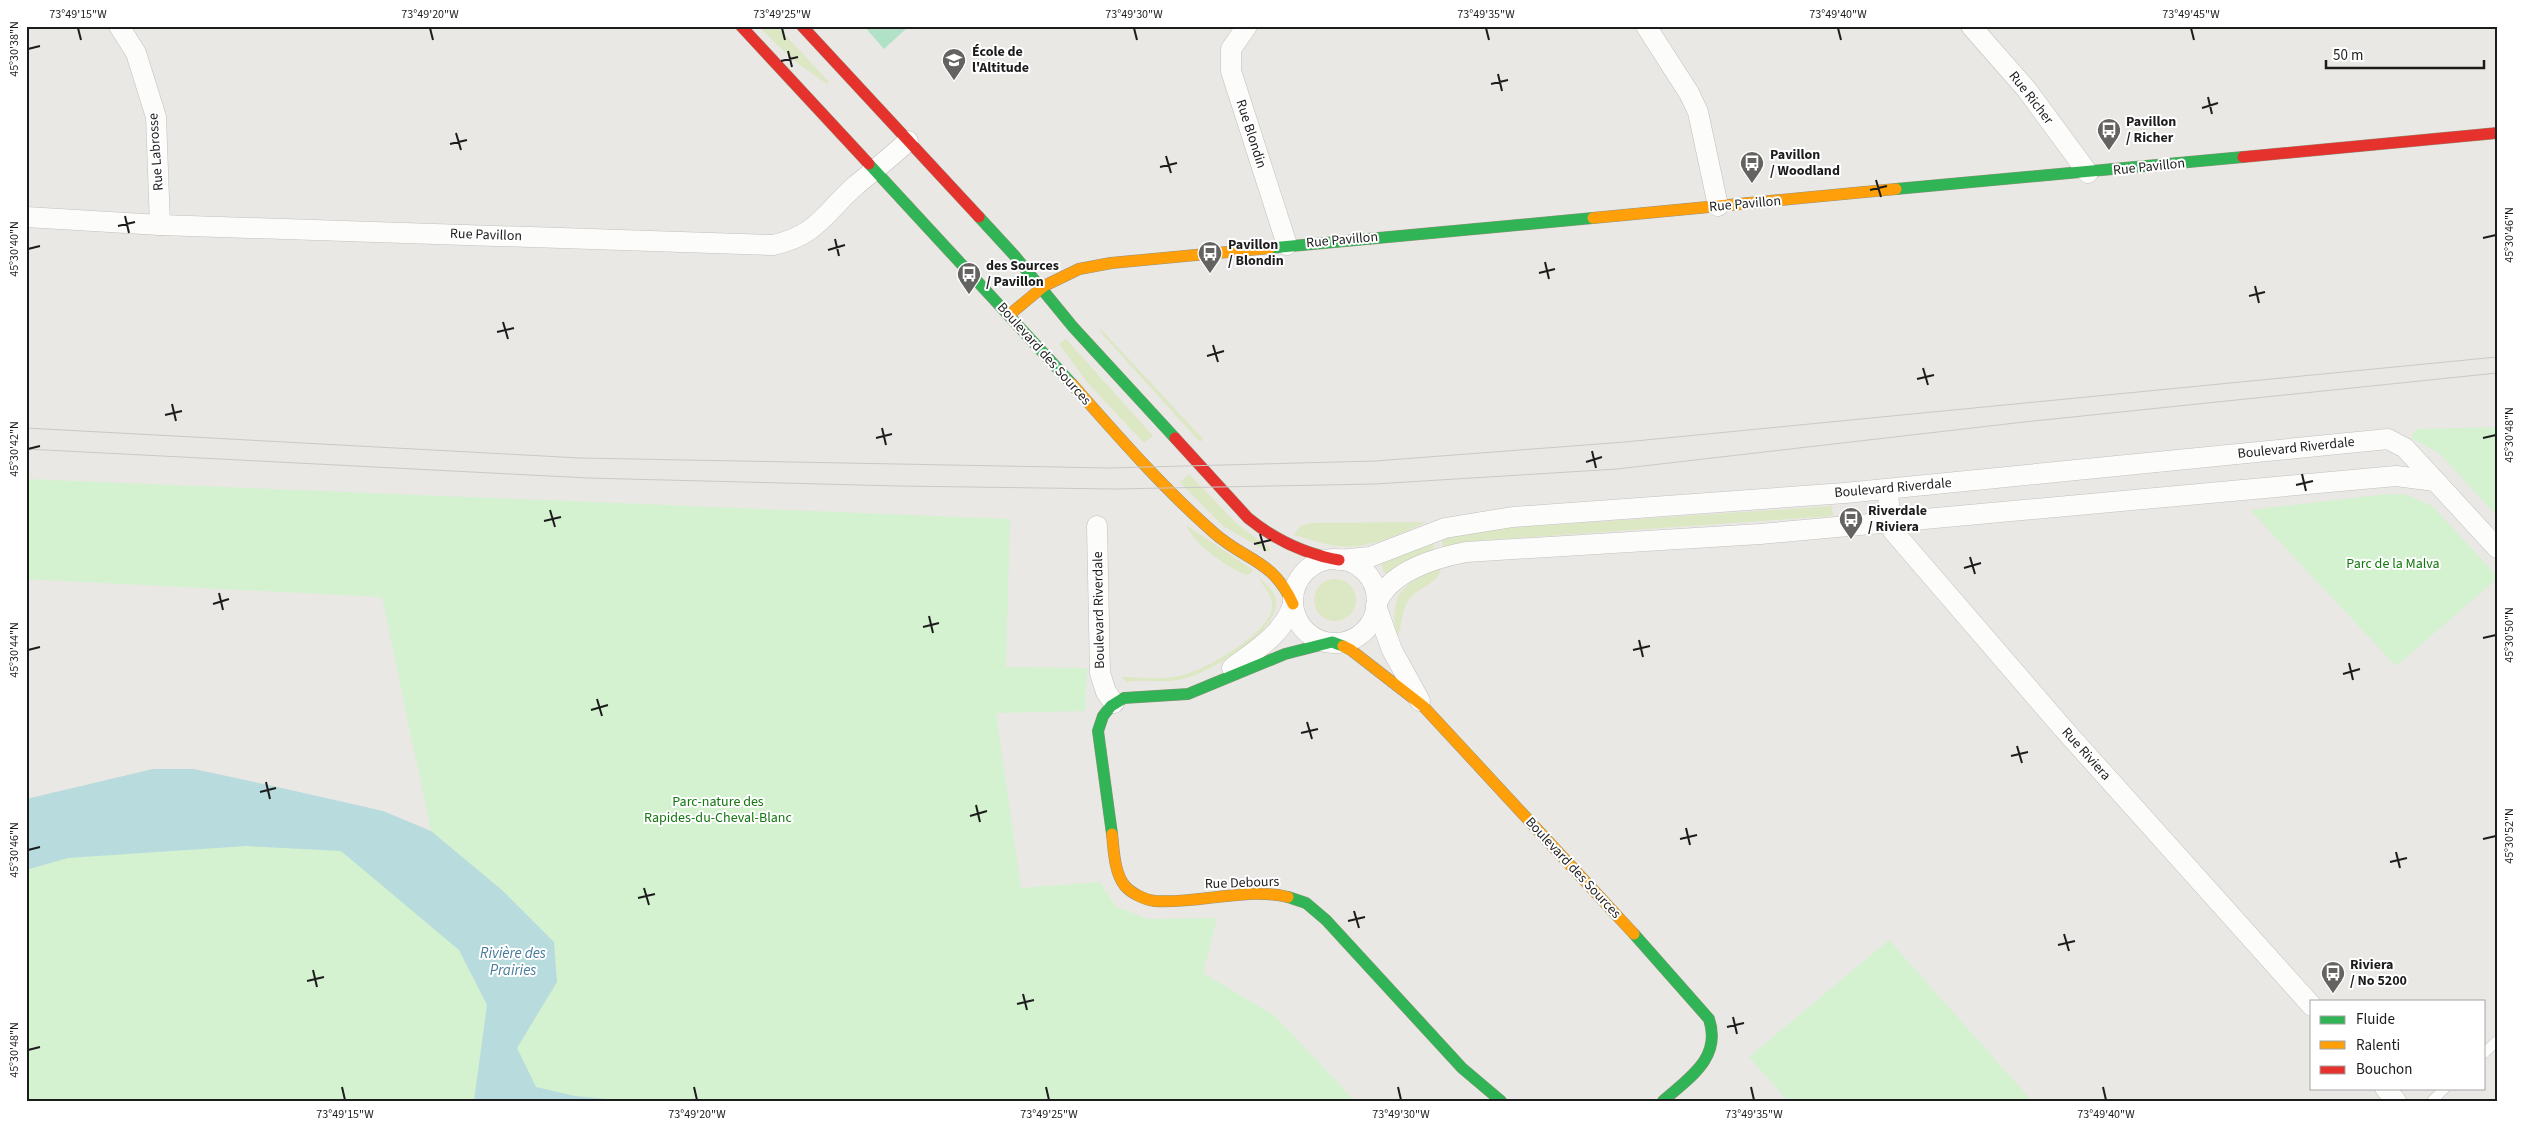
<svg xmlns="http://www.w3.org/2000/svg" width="2523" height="1127" font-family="'Source Sans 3',sans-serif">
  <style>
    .grass { fill: #dce7c4 }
    .park { fill: #d4f1d0 }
    .pitch { fill: #b1e1c6 }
    .water { fill: #b8dbdd }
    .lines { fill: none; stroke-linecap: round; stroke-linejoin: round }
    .lane-casing { stroke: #c1c0bf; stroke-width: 11 }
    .street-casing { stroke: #c1c0bf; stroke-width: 21 }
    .fast-casing { stroke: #94937e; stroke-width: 12 }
    .slow-casing { stroke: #94937e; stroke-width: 12 }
    .jam-casing { stroke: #94937e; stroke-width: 12 }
    .lane { stroke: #fcfcfb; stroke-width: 10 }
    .street { stroke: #fcfcfb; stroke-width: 20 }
    .fast { stroke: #30b455; stroke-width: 11 }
    .slow { stroke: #ff9f0a; stroke-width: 11 }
    .jam { stroke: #e5322d; stroke-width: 11 }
    .tram { stroke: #c9c9c8; stroke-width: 1 }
    .ticks { fill: none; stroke: #1c1c1c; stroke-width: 2 }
    .labels { text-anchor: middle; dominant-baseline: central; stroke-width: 4; stroke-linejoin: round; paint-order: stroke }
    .poi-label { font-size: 14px; font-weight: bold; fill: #1c1c1c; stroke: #fff; text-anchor: start }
    .street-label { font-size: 14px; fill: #1c1c1c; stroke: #fff }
    .park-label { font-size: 14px; fill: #13770e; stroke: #fff }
    .water-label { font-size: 15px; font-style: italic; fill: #467b9a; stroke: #fff }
    .neatline { fill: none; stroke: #1c1c1c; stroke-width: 2 }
    .ticks-label { font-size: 12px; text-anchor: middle; fill: #1c1c1c }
  </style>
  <rect width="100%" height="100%" fill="#eae8e5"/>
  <!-- grass -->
  <g class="grass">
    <polygon points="758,26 777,26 829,82 827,84 793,60"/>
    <polygon points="1098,326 1203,439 1200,442 1103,335"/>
    <polygon points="1066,339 1153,436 1144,443 1087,382 1059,344"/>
    <polygon points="1189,474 1238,525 1271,549 1268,552 1223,526 1180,482"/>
    <polygon points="1832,506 1833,516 1473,541 1443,547 1441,538 1507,528"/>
    <path d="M1427,522c-30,13 -62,30 -96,23 -12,-2 -25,-7 -37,-10l6,-9 11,-3z"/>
    <path d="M1186,525l67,45 -2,3 -5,2c-22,-10 -50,-29 -60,-50z"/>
    <polygon points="1434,542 1433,550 1403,563 1387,574 1383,571 1381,562"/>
    <path d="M1441,566c0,17 -21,20 -31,32 -10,13 -8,33 -13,39 -9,-44 6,-53 44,-71z"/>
    <path d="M1259,577c6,7 16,14 17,24 3,32 -72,76 -99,79 -17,3 -33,-1 -50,2l-6,-5c19,0 39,3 58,-1 23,-4 90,-42 93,-68 2,-13 -10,-21 -13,-31z"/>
    <circle cx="1335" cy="600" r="21"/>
  </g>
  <!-- park -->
  <g class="park">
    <polygon points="2497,427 2497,516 2439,453 2411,438 2416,429"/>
    <polygon points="26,479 1010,519 1006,667 1087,668 1085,711 996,713 1021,888 1100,882 1115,906 1148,919 1217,918 1203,973 1275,1016 1355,1101 26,1101 26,833 431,831 382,597 26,579"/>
    <polygon points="2387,494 2407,495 2432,506 2497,576 2497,579 2396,666 2250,510"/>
    <polygon points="1889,940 2032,1101 1788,1101 1749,1057"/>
  </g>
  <!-- pitch -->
  <polygon class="pitch" points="864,26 909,26 884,49"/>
  <!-- water -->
  <polygon class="water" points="153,769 194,769 273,786 383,811 431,831 503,891 554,942 557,982 517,1048 536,1087 575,1096 626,1101 474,1101 487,1005 459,950 341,851 246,846 68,858 26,870 26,799"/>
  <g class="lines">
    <!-- lane casing -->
    <g class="lane-casing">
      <g id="lane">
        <polyline points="2484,1053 2497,1041"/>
        <polyline points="2432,1101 2445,1088"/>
      </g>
    </g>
    <!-- street casing -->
    <g class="street-casing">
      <g id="street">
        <polyline points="119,26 136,53 156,117 160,225"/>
        <polyline points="1247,26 1231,49 1231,71 1287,245"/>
        <polyline points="1646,26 1689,93 1698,112 1718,206"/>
        <polyline points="1971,26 2027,90 2088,173"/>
        <path d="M26,217l134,8 613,20c43,-9 52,-32 82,-59 18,-15 36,-29 53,-45"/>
        <polyline points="1887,489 1893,531 2061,726 2312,1006"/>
        <polyline points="1097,526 1100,673 1106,692 1114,703"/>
        <circle cx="1335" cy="601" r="42"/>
        <polyline points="1339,560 1370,557 1445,528 1513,517 1845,493 2388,439 2405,448 2497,548"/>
        <path d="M1376,606c11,-34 59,-48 90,-54l294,-18 636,-58 39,5"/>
        <polyline points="1376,606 1392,650 1420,701"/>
        <path d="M1232,668c24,-18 52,-35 61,-64"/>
        <polyline points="2385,1088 2396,1101"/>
      </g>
    </g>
    <!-- fast casing -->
    <g class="fast-casing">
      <g id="fast">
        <polyline points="869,164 1072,384"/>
        <polyline points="1896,189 2243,157"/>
        <polyline points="979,217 1014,255 1073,327 1175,438"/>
        <polyline points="1270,248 1593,218"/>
        <polyline points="1112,834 1098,731 1103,716 1111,706 1124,698 1188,694 1285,654 1332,642 1343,646"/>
        <polyline points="1288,897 1306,903 1326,920 1462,1068 1501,1101"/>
        <path d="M1634,934l75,85c13,39 -20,59 -46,82"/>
      </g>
    </g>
    <!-- slow casing -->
    <g class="slow-casing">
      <g id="slow">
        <polyline points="1593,218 1896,189"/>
        <polyline points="1009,315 1044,286 1079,269 1111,263 1270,248"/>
        <path d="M1072,384c45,51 90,103 141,148 32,29 60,27 80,72"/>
        <polyline points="1343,646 1351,650 1423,706 1634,934"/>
        <path d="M1112,834c2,17 2,38 13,52 6,7 20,14 30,15 44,3 89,-14 133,-4"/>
      </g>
    </g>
    <!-- jam casing -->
    <g class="jam-casing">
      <g id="jam">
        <polyline points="741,26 869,164"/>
        <polyline points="802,26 979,217"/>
        <polyline points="2243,157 2497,133"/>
        <path d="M1175,438l73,80c27,22 57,36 91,42"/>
      </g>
    </g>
    <!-- lane -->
    <use href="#lane" class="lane"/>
    <!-- street -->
    <use href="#street" class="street"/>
    <!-- fast -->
    <use href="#fast" class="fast"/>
    <!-- slow -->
    <use href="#slow" class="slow"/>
    <!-- jam -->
    <use href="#jam" class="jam"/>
    <!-- tram -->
    <g class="tram">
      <polyline points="26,428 580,458 1109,468 1375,461 1625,442 2497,357"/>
      <polyline points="26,449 588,478 898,486 1114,489 1375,484 1617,469 2024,422 2497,373"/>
    </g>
  </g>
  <!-- ticks -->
  <path class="ticks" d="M78,28l3,12M430,28l3,12M782,28l3,12M1134,28l3,12M1486,28l3,12M1838,28l3,12M2191,28l3,12M28,49l12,-3M788,51l4,16M781,61l17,-4M1498,74l4,17M1491,84l17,-4M2208,97l4,17M2202,108l16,-5M456,133l5,17M450,144l17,-4M1166,156l5,17M1160,167l17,-4M1876,180l5,17M1870,190l17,-4M125,216l4,17M118,226l17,-4M2483,238l13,-3M835,239l4,17M28,249l12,-3M828,250l17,-5M1545,262l4,17M1539,273l16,-4M2255,286l4,17M2249,296l16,-4M503,322l5,17M497,332l17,-4M1213,345l5,17M1207,356l17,-5M1923,368l5,17M1917,379l17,-4M172,404l4,17M165,415l17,-4M882,428l4,17M876,438l16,-4M2483,438l13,-3M28,449l12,-3M1592,451l4,17M1586,462l16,-5M2302,474l4,17M2296,485l17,-4M550,510l5,17M544,521l17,-4M1260,534l5,17M1254,544l17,-4M1970,557l5,17M1964,568l17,-5M219,593l4,17M213,604l16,-5M929,616l4,17M923,627l16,-4M2483,638l13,-3M1639,640l4,17M28,650l12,-3M1633,650l17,-4M2349,663l4,17M2343,674l17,-5M597,699l5,17M591,710l17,-5M1307,722l5,17M1301,733l17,-4M2017,746l5,17M2011,756l17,-4M266,782l4,17M260,792l16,-4M976,805l4,17M970,816l17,-5M1686,828l4,17M1680,839l17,-4M2483,839l13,-3M28,850l12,-3M2396,852l4,16M2390,862l17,-4M644,888l5,17M638,898l17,-4M1354,911l5,17M1348,921l17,-4M2064,934l5,17M2058,945l17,-4M313,970l4,17M307,981l17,-4M1023,994l4,16M1017,1004l17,-4M1733,1017l4,17M1727,1027l17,-4M28,1050l12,-3M342,1087l3,13M694,1087l3,13M1046,1087l3,13M1398,1087l3,13M1751,1087l3,13M2103,1087l3,13"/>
  <!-- icons -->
  <defs>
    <g id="school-pin" transform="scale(1.25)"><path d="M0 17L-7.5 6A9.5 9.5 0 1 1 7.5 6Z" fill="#646362" stroke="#fff"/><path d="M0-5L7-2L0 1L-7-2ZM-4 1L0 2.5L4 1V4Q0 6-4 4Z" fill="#fff"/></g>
    <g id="bus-pin" transform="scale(1.25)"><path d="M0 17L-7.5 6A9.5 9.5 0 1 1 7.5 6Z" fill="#646362" stroke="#fff"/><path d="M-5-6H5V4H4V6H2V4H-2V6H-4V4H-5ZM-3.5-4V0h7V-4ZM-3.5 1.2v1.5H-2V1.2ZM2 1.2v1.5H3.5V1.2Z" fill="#fff"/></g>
  </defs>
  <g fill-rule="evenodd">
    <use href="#school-pin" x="954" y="60"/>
    <use href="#bus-pin" x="2109" y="130"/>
    <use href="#bus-pin" x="1752" y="163"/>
    <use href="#bus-pin" x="1210" y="253"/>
    <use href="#bus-pin" x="969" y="274"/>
    <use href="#bus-pin" x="1851" y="519"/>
    <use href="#bus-pin" x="2333" y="973"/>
  </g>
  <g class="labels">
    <!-- poi labels -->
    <g class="poi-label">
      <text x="972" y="52">École de<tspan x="972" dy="16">l'Altitude</tspan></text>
      <text x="2126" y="122">Pavillon<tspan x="2126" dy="16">/ Richer</tspan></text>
      <text x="1770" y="155">Pavillon<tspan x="1770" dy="16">/ Woodland</tspan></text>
      <text x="1228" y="245">Pavillon<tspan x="1228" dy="16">/ Blondin</tspan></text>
      <text x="986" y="266">des Sources<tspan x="986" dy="16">/ Pavillon</tspan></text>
      <text x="1868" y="511">Riverdale<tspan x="1868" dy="16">/ Riviera</tspan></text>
      <text x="2350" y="965">Riviera<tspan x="2350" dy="16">/ No 5200</tspan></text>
    </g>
    <!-- street labels -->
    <g class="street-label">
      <text transform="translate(2031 98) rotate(52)">Rue Richer</text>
      <text transform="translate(1251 134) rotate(72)">Rue Blondin</text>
      <text transform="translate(156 152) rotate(-94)">Rue Labrosse</text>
      <text transform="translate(2149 167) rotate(-6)">Rue Pavillon</text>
      <text transform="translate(1745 204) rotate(-5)">Rue Pavillon</text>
      <text transform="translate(486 235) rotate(2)">Rue Pavillon</text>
      <text transform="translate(1342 240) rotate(-5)">Rue Pavillon</text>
      <text transform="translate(1044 354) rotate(48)">Boulevard des Sources</text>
      <text transform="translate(2296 448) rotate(-6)">Boulevard Riverdale</text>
      <text transform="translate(1893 488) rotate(-5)">Boulevard Riverdale</text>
      <text transform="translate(1099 610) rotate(-91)">Boulevard Riverdale</text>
      <text transform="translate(2086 754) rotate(48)">Rue Riviera</text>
      <text transform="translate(1573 868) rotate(47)">Boulevard des Sources</text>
      <text transform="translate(1242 883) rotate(-2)">Rue Debours</text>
    </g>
    <!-- park labels -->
    <g class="park-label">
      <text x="2393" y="564">Parc de la Malva</text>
      <text x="718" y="802">Parc-nature des<tspan x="718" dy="16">Rapides-du-Cheval-Blanc</tspan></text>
    </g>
    <!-- water labels -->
    <g class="water-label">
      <text x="513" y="953">Rivière des<tspan x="513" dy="17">Prairies</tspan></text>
    </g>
  </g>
  <!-- border -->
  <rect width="2523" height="1127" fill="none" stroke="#ffffff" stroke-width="55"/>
  <!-- legend -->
  <rect x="2310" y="1000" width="175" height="90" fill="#ffffff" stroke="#a4a4a4"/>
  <rect x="2320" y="1016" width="25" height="8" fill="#30b455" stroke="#a4a4a4"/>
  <text x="2356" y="1024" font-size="15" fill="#1c1c1c">Fluide</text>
  <rect x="2320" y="1041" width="25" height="8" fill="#ff9f0a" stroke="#a4a4a4"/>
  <text x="2356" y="1050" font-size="15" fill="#1c1c1c">Ralenti</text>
  <rect x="2320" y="1066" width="25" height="8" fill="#e5322d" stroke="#a4a4a4"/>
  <text x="2356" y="1074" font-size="15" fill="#1c1c1c">Bouchon</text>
  <!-- scale -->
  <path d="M2326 60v8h158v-8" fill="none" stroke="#1c1c1c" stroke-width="2.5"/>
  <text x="2333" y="60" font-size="15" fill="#1c1c1c" stroke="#ffffff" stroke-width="4" paint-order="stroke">50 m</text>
  <rect x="28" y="28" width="2468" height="1072" class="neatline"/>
  <g class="ticks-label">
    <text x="78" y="18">73°49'15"W</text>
    <text x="430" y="18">73°49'20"W</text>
    <text x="782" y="18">73°49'25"W</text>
    <text x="1134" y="18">73°49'30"W</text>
    <text x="1486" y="18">73°49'35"W</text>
    <text x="1838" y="18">73°49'40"W</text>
    <text x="2191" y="18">73°49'45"W</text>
    <text transform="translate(14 49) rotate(-90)" y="4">45°30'38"N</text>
    <text transform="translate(2509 235) rotate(-90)" y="4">45°30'46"N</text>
    <text transform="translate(14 249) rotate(-90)" y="4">45°30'40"N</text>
    <text transform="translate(2509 435) rotate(-90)" y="4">45°30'48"N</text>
    <text transform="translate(14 449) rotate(-90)" y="4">45°30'42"N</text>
    <text transform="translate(2509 635) rotate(-90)" y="4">45°30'50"N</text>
    <text transform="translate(14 650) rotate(-90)" y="4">45°30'44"N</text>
    <text transform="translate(2509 836) rotate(-90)" y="4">45°30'52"N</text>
    <text transform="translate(14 850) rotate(-90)" y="4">45°30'46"N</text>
    <text transform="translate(14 1050) rotate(-90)" y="4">45°30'48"N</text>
    <text x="345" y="1118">73°49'15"W</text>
    <text x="697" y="1118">73°49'20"W</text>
    <text x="1049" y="1118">73°49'25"W</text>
    <text x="1401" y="1118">73°49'30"W</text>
    <text x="1754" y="1118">73°49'35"W</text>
    <text x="2106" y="1118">73°49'40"W</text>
  </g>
</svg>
